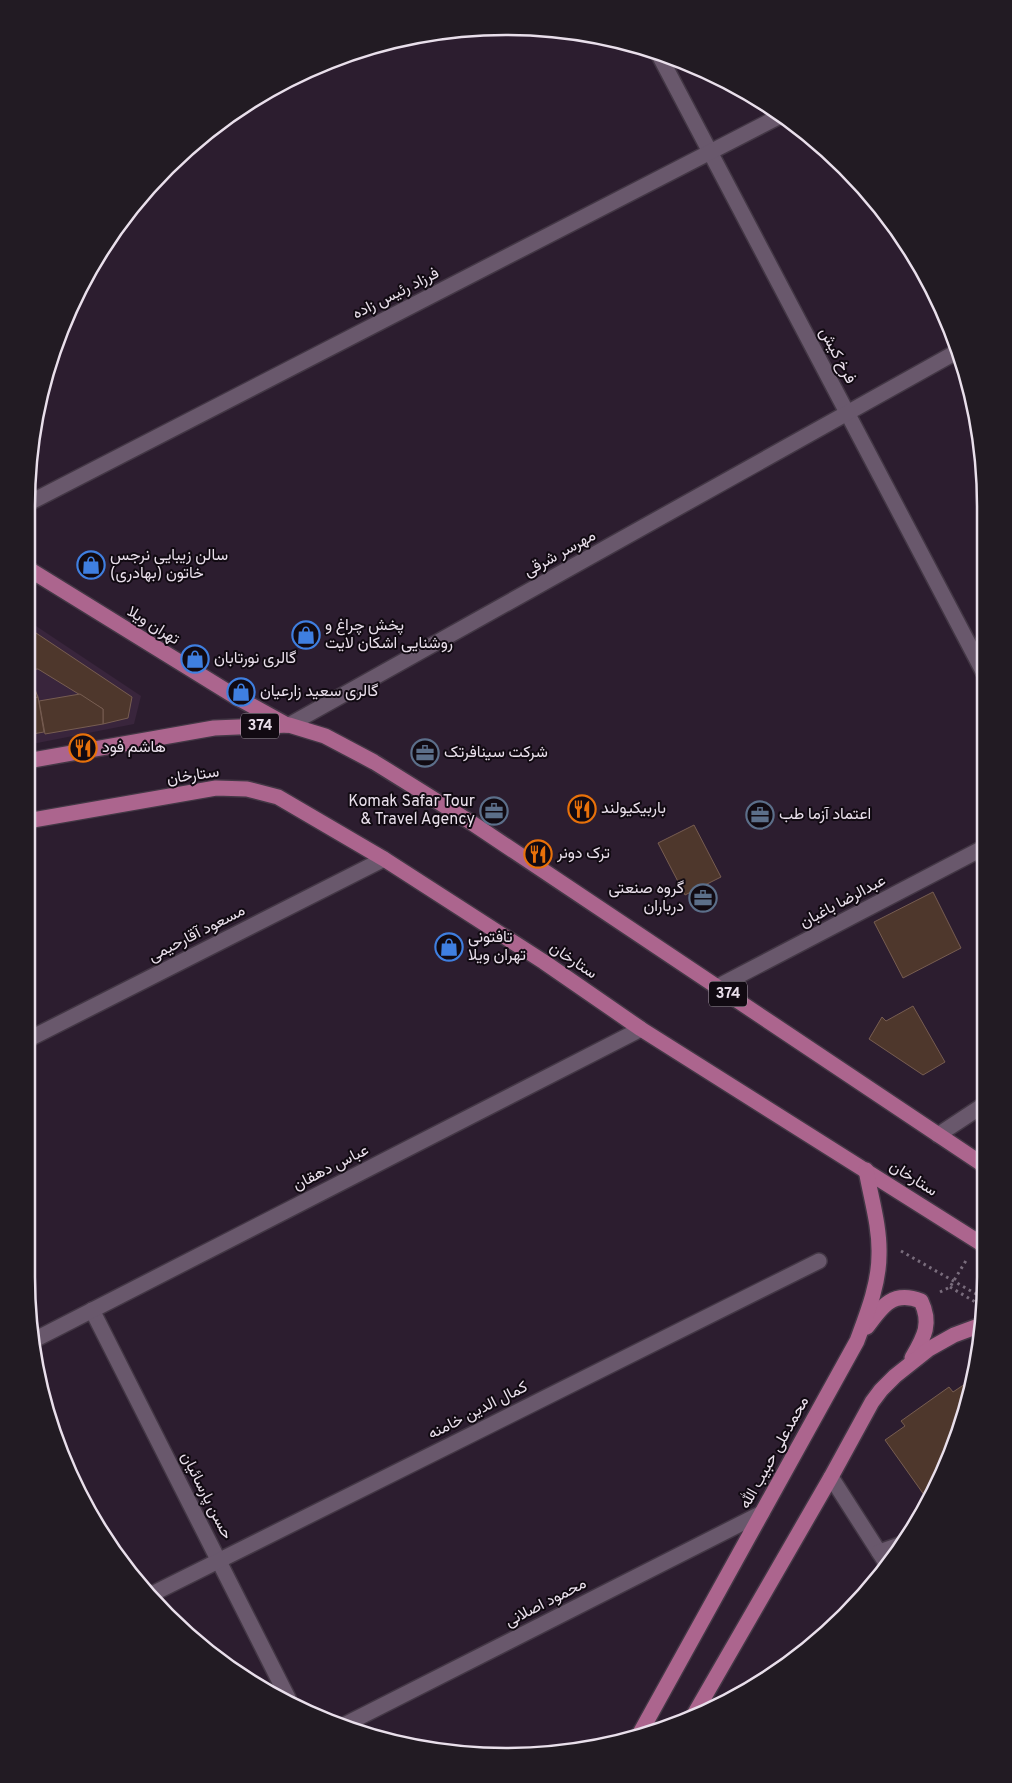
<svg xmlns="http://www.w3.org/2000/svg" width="1012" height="1783" font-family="Overpass,Vazirmatn,sans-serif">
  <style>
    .built { fill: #39253c }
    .building { fill: #4e372c; stroke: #775d51 }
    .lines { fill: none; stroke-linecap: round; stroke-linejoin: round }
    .minor-casing { stroke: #433745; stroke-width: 18 }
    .major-casing { stroke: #433745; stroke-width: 18 }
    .path { stroke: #796c7c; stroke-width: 3; stroke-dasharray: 2.5 4; stroke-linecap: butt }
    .minor { stroke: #69586c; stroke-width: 15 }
    .major { stroke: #ac658e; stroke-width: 15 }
    .path-bridge { stroke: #796c7c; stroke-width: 3; stroke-dasharray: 2.5 4; stroke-linecap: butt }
    .labels { text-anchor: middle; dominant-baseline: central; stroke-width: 4; stroke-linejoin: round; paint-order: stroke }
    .shield { fill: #110a12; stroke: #a89faa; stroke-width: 1 }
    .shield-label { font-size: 15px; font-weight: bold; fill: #e9dfeb }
    .street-label { font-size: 16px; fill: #e9dfeb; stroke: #110a12 }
    .poi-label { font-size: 16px; fill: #e9dfeb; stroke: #110a12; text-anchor: start }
    .rim { fill: none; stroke: #e9dfeb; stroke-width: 2.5 }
  </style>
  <rect width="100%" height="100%" fill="#2c1d2f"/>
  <!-- built -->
  <polygon class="built" points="27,620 141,696 134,724 27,745"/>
  <!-- building -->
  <g class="building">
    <polygon points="27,627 132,697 128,718 103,724 103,709 38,669 27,670 38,697 27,700"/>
    <polygon points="80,694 103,709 103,724 45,734 39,701"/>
    <polygon points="38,697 44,732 27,735 27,700"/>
    <polygon points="694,825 721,877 685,895 658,843"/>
    <polygon points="933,892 961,948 903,978 874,922"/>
    <polygon points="913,1006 945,1062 923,1075 869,1039 882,1017 886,1021"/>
    <polygon points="971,1380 960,1431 927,1499 885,1440 905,1426 901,1421 949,1387 953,1392"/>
  </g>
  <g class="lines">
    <!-- minor casing -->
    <g class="minor-casing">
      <g id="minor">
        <polyline points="658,53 985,675"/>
        <polyline points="27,504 782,115"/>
        <polyline points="289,725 960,350"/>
        <polyline points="717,987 985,847"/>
        <polyline points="27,1040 384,859"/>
        <polyline points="938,1135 985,1104"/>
        <polyline points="92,1310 288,1698"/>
        <polyline points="36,1339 641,1029"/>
        <polyline points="831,1477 886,1563"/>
        <polyline points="879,1552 905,1543"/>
        <polyline points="152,1594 819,1261"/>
        <polyline points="346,1724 762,1513"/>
      </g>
    </g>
    <!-- major casing -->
    <g class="major-casing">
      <g id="major">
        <polyline points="27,568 236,697 287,725"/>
        <polyline points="27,761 214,728 289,725 325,736 374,762 472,823 985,1166"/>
        <polyline points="27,821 216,788 247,789 278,797 384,859 544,962 641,1029 985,1246"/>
        <path d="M867,1327c15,-21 26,-37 54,-26 11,23 3,36 -9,57"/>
        <polyline points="695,1713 831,1477 872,1402 881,1390 895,1376 929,1349 954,1335 981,1325"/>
        <path d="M639,1735l218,-394c10,-27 22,-57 22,-86 1,-28 -8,-57 -13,-85"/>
      </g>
    </g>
    <!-- path -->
    <g class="path">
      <polyline points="901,1251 985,1299"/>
      <polyline points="950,1287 977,1303"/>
      <polyline points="940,1292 950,1287 967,1259"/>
    </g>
    <!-- minor -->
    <use href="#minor" class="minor"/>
    <!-- major -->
    <use href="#major" class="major"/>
    <!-- path-bridge -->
    <polyline class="path-bridge" points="977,1303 985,1291"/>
  </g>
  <!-- icons -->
  <defs>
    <g id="shop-ring" transform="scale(1.4375)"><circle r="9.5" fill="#110a12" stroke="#3f7fe0" stroke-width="1.5"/><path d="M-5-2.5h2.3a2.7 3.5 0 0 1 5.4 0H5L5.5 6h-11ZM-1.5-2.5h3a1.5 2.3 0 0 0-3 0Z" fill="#3f7fe0"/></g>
    <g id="restaurant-ring" transform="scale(1.4375)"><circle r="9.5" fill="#110a12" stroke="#e8710a" stroke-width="1.5"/><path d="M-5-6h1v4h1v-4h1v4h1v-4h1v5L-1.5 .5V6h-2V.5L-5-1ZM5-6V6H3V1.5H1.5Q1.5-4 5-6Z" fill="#e8710a"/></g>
    <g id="office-ring" transform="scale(1.4375)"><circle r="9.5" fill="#110a12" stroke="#5c6f8a" stroke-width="1.5"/><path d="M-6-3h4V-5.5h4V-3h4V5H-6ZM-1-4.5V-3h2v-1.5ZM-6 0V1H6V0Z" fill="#5c6f8a"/></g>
  </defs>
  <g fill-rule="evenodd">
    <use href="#shop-ring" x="91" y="565"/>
    <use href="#shop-ring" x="306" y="635"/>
    <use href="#shop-ring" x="195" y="659"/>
    <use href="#shop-ring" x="241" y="692"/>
    <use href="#restaurant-ring" x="83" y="748"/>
    <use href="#office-ring" x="425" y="753"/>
    <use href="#restaurant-ring" x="582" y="809"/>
    <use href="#office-ring" x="494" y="811"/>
    <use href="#office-ring" x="760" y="815"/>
    <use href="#restaurant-ring" x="538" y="854"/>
    <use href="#office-ring" x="703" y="898"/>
    <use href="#shop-ring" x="449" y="947"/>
  </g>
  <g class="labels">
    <!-- shield labels -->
    <g class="shield">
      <rect x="241" y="713.5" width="38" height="25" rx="4"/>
      <rect x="709" y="981.5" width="38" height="25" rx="4"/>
    </g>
    <g class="shield-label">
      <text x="260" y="726">374</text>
      <text x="728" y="994">374</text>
    </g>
    <!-- street labels -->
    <g class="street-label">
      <text transform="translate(396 294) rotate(-27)">فرزاد رئیس زاده</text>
      <text transform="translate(837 356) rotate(62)">فرخ کیش</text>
      <text transform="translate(560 554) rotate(-29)">مهرسر شرقی</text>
      <text transform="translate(153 626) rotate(32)">تهران ویلا</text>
      <text transform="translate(193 776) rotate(-8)">ستارخان</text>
      <text transform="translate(843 902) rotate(-28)">عبدالرضا باغبان</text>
      <text transform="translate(197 934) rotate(-27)">مسعود آقارحیمی</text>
      <text transform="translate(573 961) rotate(34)">ستارخان</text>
      <text transform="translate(331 1168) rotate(-27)">عباس دهقان</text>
      <text transform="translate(913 1179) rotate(32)">ستارخان</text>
      <text transform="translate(478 1411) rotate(-27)">کمال الدین خامنه</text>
      <text transform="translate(775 1453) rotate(-61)">محمدعلی حبیب الله</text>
      <text transform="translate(206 1496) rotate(63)">حسن پارسائیان</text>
      <text transform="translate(546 1603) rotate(-27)">محمود اصلانی</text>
    </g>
    <!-- poi labels -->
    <g class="poi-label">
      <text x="110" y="556">سالن زیبایی نرجس<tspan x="110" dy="18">خاتون (بهادری)</tspan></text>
      <text x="325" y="626">پخش چراغ و<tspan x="325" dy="18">روشنایی اشکان لایت</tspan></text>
      <text x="214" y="659">گالری نورتابان</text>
      <text x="260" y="692">گالری سعید زارعیان</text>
      <text x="102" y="748">هاشم فود</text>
      <text x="444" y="753">شرکت سینافرتک</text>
      <text x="475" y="802" text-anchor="end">Komak Safar Tour<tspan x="475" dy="18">&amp; Travel Agency</tspan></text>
      <text x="601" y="809">باربیکیولند</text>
      <text x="779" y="815">اعتماد آزما طب</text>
      <text x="557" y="854">ترک دونر</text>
      <text x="684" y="889" text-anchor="end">گروه صنعتی<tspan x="684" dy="18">درباران</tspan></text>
      <text x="468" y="938">تافتونی<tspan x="468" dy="18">تهران ویلا</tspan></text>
    </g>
  </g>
  <!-- crop -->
  <path d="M0 0H1012V1783H0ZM506 35H506A471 471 0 0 1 977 506V1277A471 471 0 0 1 506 1748H506A471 471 0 0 1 35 1277V506A471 471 0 0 1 506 35Z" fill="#221b23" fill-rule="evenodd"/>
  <path class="rim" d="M506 35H506A471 471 0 0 1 977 506V1277A471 471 0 0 1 506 1748H506A471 471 0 0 1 35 1277V506A471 471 0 0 1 506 35Z"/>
</svg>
